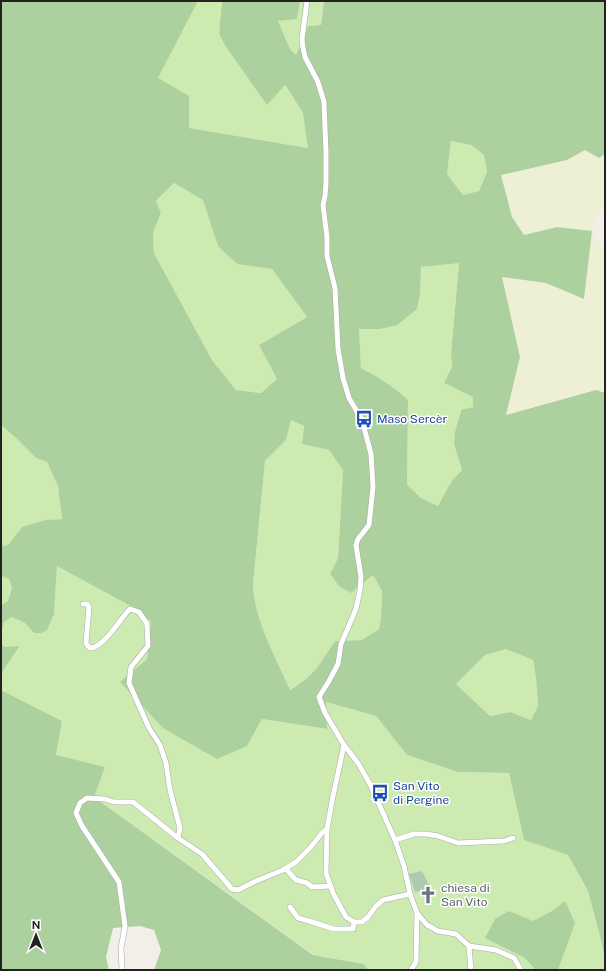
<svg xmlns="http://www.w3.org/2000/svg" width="606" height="971" font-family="'Public Sans',sans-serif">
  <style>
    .farmland { fill: #eef0d5 }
    .grass { fill: #cdebb0 }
    .forest { fill: #add19e; fill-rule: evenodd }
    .cemetery { fill: #aacbaf }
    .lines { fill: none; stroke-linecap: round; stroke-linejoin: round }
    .minor-casing { stroke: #a9a9a9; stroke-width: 6 }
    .minor { stroke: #fff; stroke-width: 5 }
    .labels { text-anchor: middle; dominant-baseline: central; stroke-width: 3; stroke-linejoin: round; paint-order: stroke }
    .transit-label { font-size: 12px; fill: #164399; stroke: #fff; text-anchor: start }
    .worship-label { font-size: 12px; fill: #5b616d; stroke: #fff; text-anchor: start }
  </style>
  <rect width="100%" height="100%" fill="#f2efe9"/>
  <!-- farmland -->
  <polygon class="farmland" points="586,150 599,158 605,154 605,208 601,209 592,230 605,253 605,393 596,390 505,415 520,357 501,277 546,283 584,299 592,231 557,227 524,235 512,217 501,175 567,160"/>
  <!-- grass -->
  <g class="grass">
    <polygon points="198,1 222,1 219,34 226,47 267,104 284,85 303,113 309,148 188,128 158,78"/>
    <polygon points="300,1 324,1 321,25 308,26 296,55 290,49 278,21 297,18"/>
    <polygon points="451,141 471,145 484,155 487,172 479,191 463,195 447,174"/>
    <polygon points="174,183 203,200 219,246 237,264 272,269 307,317 259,345 277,379 261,393 236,390 212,360 154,253 153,233 161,213 156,202"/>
    <path d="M459,262l-8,92 1,13 -8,16 29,14v11l-13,2 -6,34 8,26 -11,12 -13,24 -17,-8 -14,-13 1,-85c-15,-14 -30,-23 -47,-32l-2,-39h21l37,-20 3,-15 1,-27z"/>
    <path d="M291,420l13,6 -2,18 27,6 14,20 -5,88 -8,16 43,1 9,16 -1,27 -2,11 -17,11 -27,1 -18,27 -11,11 -17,11c-13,-32 -35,-71 -36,-105l12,-124 21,-21z"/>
    <polygon points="1,425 16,438 36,458 47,462 58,486 62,519 45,520 22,527 8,545 1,546"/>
    <polygon points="57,565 138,610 151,623 147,659 120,683 247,746 262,719 326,729 326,702 376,716 407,755 458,772 509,773 524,840 568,855 588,891 602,944 605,962 605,970 368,970 364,964 314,955 94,797 56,755 62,721 1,690 1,674 20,647 5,647 1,644 1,634 4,622 12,617 25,623 34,633 54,614"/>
    <polygon points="1,576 9,579 12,588 8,602 1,605"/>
    <polygon points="506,649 533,660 536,678 538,706 531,720 510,712 490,716 456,684 485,655"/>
  </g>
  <!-- forest -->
  <g class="forest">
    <path d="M1,1h197l-40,77 31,18v32l119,20 -5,-35 -18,-28 -18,20 -41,-58 -7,-13 3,-33h78l-3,18 -19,2 12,28 6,6 12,-29 13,-1 3,-24h281v153l-6,4 -14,-8 -18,10 -66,15 11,42 12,18 33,-8 35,4 -8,68 -38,-16 -44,-6 18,80 -14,58 90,-25 9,3v569l-3,-18 -14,-53 -20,-36 -44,-15 -15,-67 -51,-1 -51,-17 -31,-39 -50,-14 1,27 -65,-10 -15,27 -30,13 -54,-31 -43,-46 27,-23 4,-37 -13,-12 -81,-44 -3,48 -7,16 -6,3h-7l-9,-10 -13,-6 -8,5 -3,12v-29l7,-4 4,-13 -3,-9 -8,-3v-30l7,-1 14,-18 23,-7 17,-1 -4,-33 -11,-24 -11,-4 -20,-20 -15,-13zM451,141l20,4 13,10 3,17 -8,19 -16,4 -16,-21zM174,183l29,17 15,46 19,18 35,5 35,48 -48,28 18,34 -16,14 -25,-3 -24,-30 -58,-107 -1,-20 8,-20 -5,-12zM459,263l-8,91 1,13 -8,16 29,14v10l-12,3 -6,22 -1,12 8,26 -11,12 -13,24 -17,-8 -14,-13 1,-85c-15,-14 -30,-23 -47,-32l-2,-39h21l17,-4 20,-16 3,-15 1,-27zM291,420l13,6 -2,18 27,6 14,20 -5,88 -8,16 10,13 11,6 22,-18 9,16 -1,27 -2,11 -17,11 -27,1 -18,27 -11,11 -16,11c-14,-32 -36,-71 -37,-105l12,-124 21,-21zM506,649l27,11 3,18 2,28 -7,14 -21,-8 -20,4 -34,-32 29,-29z"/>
    <polygon points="1,644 5,647 20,646 1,674"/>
    <polygon points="1,690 62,721 56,755 105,767 94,797 313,955 364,964 368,970 154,970 161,950 154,930 140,926 113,928 106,957 109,970 1,970"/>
    <polygon points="565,901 575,923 558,970 536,970 525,958 485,938 495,919 509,911 533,921 552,911"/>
  </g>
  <!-- cemetery -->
  <polygon class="cemetery" points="422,871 430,887 426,888 426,890 415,892 409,874"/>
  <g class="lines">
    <!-- minor casing -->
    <g class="minor-casing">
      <g id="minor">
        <polyline points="307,1 302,39 303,48 305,57 318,82 324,102 326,152 326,183 325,196 323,205 327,237 327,256 335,288 338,349 343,378 349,398 362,420 371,454 373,487 369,525 358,539 356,545 361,577 360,590 356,609 341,644 338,664 329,681 319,697 325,713 344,745 358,763 370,784 395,840 404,866 410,894 417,913 416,962 411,970"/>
        <path d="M83,604h4l2,3 -3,36 2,3 2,2c14,0 31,-31 40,-39l9,3 8,12 1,22 -17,21 -2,16 20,45 11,17 6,18 4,27 10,38 -2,10"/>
        <polyline points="344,745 333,796 327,829 326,873 333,893 346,917 354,922 362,922 368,917 376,906 383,900 410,894"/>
        <polyline points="395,840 414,834 426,834 438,836 458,843 504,841 513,838"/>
        <polyline points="286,869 296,880 307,883 312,887 331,886"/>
        <polyline points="290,907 298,918 309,921 334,929 353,929 354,922"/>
        <polyline points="417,913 427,925 438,931 456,934 469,946"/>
        <polyline points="469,946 496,950 514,958 521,970"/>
        <polyline points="469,946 471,970"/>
        <polyline points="122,970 121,948 125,926 119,882 82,826 76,813 80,803 87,798 105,799 114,802 133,802 178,838 202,854 232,889 238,890 256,881 283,870 296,862 310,848 322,833 327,829"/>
      </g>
    </g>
    <!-- minor -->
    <use href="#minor" class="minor"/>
  </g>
  <!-- icons -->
  <defs>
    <g id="bus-bare" transform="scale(1.38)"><path d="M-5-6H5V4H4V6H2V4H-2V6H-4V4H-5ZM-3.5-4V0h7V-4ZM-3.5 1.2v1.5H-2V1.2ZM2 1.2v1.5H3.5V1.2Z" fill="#1a4fb4" stroke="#fff" stroke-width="2.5" paint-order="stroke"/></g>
    <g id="church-bare" transform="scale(1.38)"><path d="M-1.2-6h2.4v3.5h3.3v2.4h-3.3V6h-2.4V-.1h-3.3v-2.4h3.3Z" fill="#6b7280" stroke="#fff" stroke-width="2.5" paint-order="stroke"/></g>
  </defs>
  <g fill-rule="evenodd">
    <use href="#bus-bare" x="364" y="419"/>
    <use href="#bus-bare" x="380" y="793"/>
    <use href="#church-bare" x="428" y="895"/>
  </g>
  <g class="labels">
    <!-- transit labels -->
    <g class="transit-label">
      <text x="377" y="419">Maso Sercèr</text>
      <text x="393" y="786">San Vito<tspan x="393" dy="14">di Pergine</tspan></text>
    </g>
    <!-- worship labels -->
    <g class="worship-label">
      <text x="441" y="888">chiesa di<tspan x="441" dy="14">San Vito</tspan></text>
    </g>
  </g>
  <!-- border -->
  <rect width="606" height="971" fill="none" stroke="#222222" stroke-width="4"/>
  <!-- north arrow -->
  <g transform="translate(36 935)" stroke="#ffffff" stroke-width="3" paint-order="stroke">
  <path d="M0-3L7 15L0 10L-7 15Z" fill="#222222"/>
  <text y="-6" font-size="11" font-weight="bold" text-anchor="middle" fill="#222222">N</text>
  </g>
</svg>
